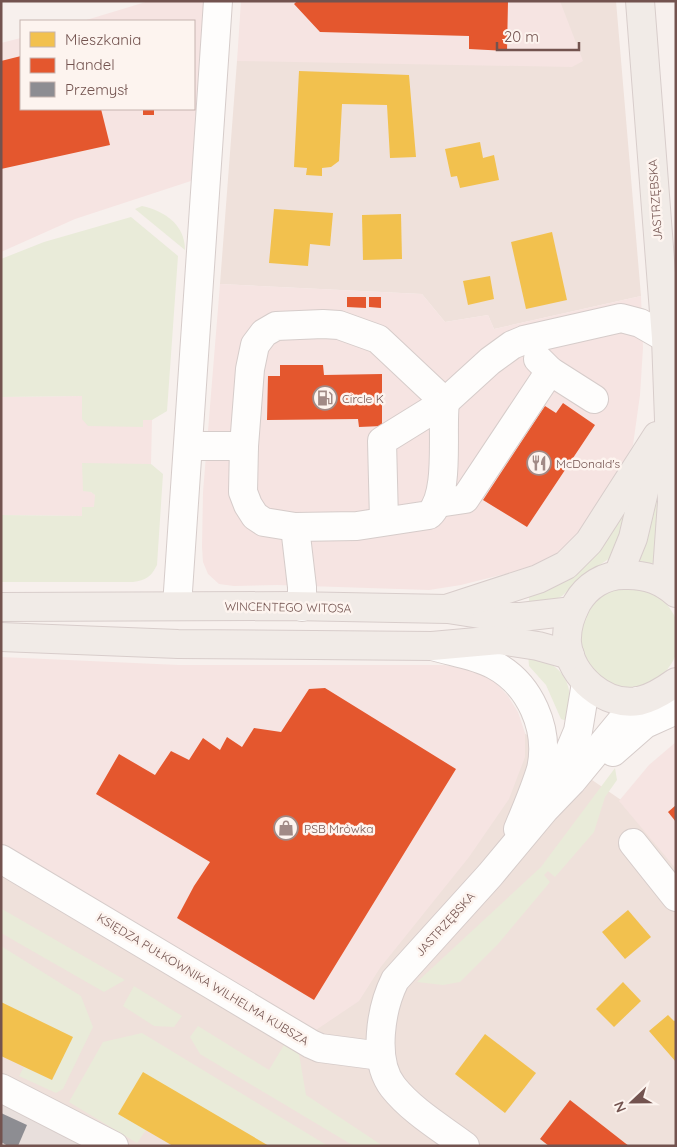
<svg xmlns="http://www.w3.org/2000/svg" width="677" height="1147" font-family="Quicksand,sans-serif">
  <style>
    .residential { fill: #efe1db }
    .commercial { fill: #f6e4e2 }
    .industrial { fill: #e8dfdc }
    .green { fill: #e9ebd9 }
    .homes { fill: #f2c14e }
    .shops { fill: #e4572e }
    .industry { fill: #8d8d92 }
    .lines { fill: none; stroke-linecap: round; stroke-linejoin: round }
    .minor-casing { stroke: #d6ccca; stroke-width: 30 }
    .major-casing { stroke: #d8cdcb; stroke-width: 30 }
    .minor { stroke: #fefdfc; stroke-width: 28 }
    .major { stroke: #f1ebe7; stroke-width: 28 }
    .labels { text-anchor: middle; dominant-baseline: central; stroke-width: 5; stroke-linejoin: round; paint-order: stroke }
    .street-label { font-size: 12px; fill: #73534f; stroke: #fdf4ef }
    .poi-label { font-size: 12px; fill: #73534f; stroke: #fdf4ef; text-anchor: start }
  </style>
  <rect width="100%" height="100%" fill="#f7f0ed"/>
  <!-- residential -->
  <g class="residential">
    <polygon points="559,1 616,1 641,296 494,329 488,315 445,322 422,294 220,284 237,61 573,60"/>
    <polygon points="517,728 634,809 676,859 676,1146 1,1146 1,833"/>
  </g>
  <!-- commercial -->
  <g class="commercial">
    <polygon points="149,1 206,1 197,179 75,219 1,252 1,43 21,38 21,109 194,109 194,21 83,21"/>
    <polygon points="241,1 560,1 583,61 572,67 237,61"/>
    <polygon points="220,284 422,294 445,322 488,315 494,329 641,296 643,348 640,395 633,445 600,504 574,542 545,564 461,585 429,590 277,585 234,586 219,584 208,574 203,562 202,547 203,492"/>
    <polygon points="82,396 82,419 143,427 143,420 152,420 151,464 82,464 91,492 95,495 95,507 82,516 1,515 1,397"/>
    <polygon points="1,657 179,665 444,665 475,671 494,681 508,696 518,712 525,733 525,757 509,799 469,857 380,968 359,1001 316,1030 279,1026 1,858"/>
    <polygon points="676,742 676,869 619,801 649,765"/>
  </g>
  <!-- industrial -->
  <polygon class="industrial" points="1,1102 86,1146 1,1146"/>
  <!-- green -->
  <g class="green">
    <path d="M142,206c23,5 43,19 43,44l-50,-41z"/>
    <polygon points="131,217 178,256 167,411 152,420 143,420 143,427 88,426 82,419 82,396 1,397 1,259 44,242"/>
    <path d="M82,463l69,1 12,10 -6,91c-6,12 -11,15 -24,17h-132v-67l81,1v-9h12l1,-12 -4,-3 -8,-1z"/>
    <polygon points="631,491 625,534 610,558 583,576 562,596 548,603 529,606 529,593"/>
    <polygon points="655,500 660,502 654,561 652,564 636,560"/>
    <circle cx="629" cy="637" r="50"/>
    <path d="M528,654c39,12 45,30 42,68l-9,-3 -15,-34 -17,-19z"/>
    <polygon points="615,768 617,780 605,797 594,832 555,877 548,871 544,875 550,882 498,944 460,982 443,985 417,982 541,867"/>
    <polygon points="2,909 125,980 104,992 1,933"/>
    <polygon points="1,946 81,996 93,1027 63,1089 56,1093 19,1076 24,1067 52,1080 72,1037 1,1002"/>
    <polygon points="134,986 182,1016 174,1027 154,1026 123,1006"/>
    <polygon points="198,1026 269,1070 284,1045 299,1054 306,1095 383,1146 354,1146 200,1054 190,1037"/>
    <polygon points="142,1033 328,1146 269,1146 143,1073 118,1114 146,1130 137,1143 69,1102 103,1042"/>
  </g>
  <!-- homes -->
  <g class="homes">
    <polygon points="299,71 409,75 416,157 390,158 387,105 342,104 339,161 331,167 322,168 322,176 306,175 307,168 294,167"/>
    <polygon points="480,142 483,158 494,155 499,180 460,188 457,176 451,177 445,149"/>
    <polygon points="274,209 333,213 330,246 310,244 308,266 269,263"/>
    <polygon points="401,214 402,259 363,260 362,215"/>
    <polygon points="552,232 567,300 526,309 511,242"/>
    <polygon points="490,276 494,299 468,305 463,281"/>
    <polygon points="628,910 651,937 625,959 602,932"/>
    <polygon points="623,982 641,1001 614,1027 596,1009"/>
    <polygon points="1,1002 73,1037 52,1080 1,1056"/>
    <polygon points="668,1015 674,1021 676,1020 676,1062 649,1031"/>
    <polygon points="485,1034 536,1073 505,1113 455,1074"/>
    <polygon points="143,1072 269,1146 173,1146 118,1114"/>
  </g>
  <!-- shops -->
  <g class="shops">
    <polygon points="297,1 508,1 507,51 469,49 469,36 320,32 294,4"/>
    <polygon points="21,56 21,109 101,109 110,145 1,169 1,61"/>
    <rect x="143" y="109" width="11" height="6"/>
    <polygon points="347,297 366,297 366,308 347,307"/>
    <polygon points="369,297 381,297 381,308 369,307"/>
    <polygon points="280,365 323,365 324,375 382,374 382,426 359,427 358,419 267,420 268,376 280,376"/>
    <polygon points="563,403 595,425 527,527 483,500 545,406 556,413"/>
    <polygon points="325,688 456,769 314,1000 177,918 194,886 210,862 96,794 119,754 155,775 171,751 189,760 203,738 220,750 227,737 242,747 254,728 281,732 309,689"/>
    <polygon points="676,805 676,822 668,812"/>
    <polygon points="570,1100 625,1143 629,1146 549,1146 540,1139"/>
  </g>
  <!-- industry -->
  <polygon class="industry" points="1,1113 27,1125 18,1146 8,1146 1,1142"/>
  <g class="lines">
    <!-- minor casing -->
    <g class="minor-casing">
      <g id="minor">
        <path d="M323,324l16,1 39,14 67,63c-4,29 6,93 -16,113l-72,11 -62,1 -31,-5 -9,-6 -7,-11 -5,-13 1,-46 6,-77 5,-24 9,-12 12,-7z"/>
        <polyline points="538,359 550,371 594,399"/>
        <polyline points="189,446 244,446"/>
        <polyline points="438,503 465,499 550,371"/>
        <polyline points="384,520 382,441 445,402 490,361 512,345 524,340 621,318 640,323 666,338"/>
        <polyline points="295,527 302,587 302,607"/>
        <polyline points="177,606 218,1"/>
        <path d="M432,646c20,6 44,9 62,19 36,19 56,64 47,104 -6,20 -15,41 -23,60"/>
        <polyline points="613,752 645,724 676,710"/>
        <polyline points="554,788 578,731 586,683"/>
        <polyline points="633,843 676,897"/>
        <polyline points="1,859 311,1044 320,1048 381,1056"/>
        <polyline points="1,1088 114,1146"/>
        <path d="M465,1146c-24,-18 -53,-35 -72,-59 -21,-27 -12,-79 2,-107l95,-105 55,-66 27,-28 66,-80"/>
      </g>
    </g>
    <!-- major casing -->
    <g class="major-casing">
      <g id="major">
        <polyline points="640,1 666,338 672,502 666,585"/>
        <polyline points="618,575 633,538 654,449"/>
        <path d="M676,593c-14,-13 -33,-19 -52,-18 -20,0 -37,11 -47,28 -7,13 -11,25 -10,40 4,34 38,64 72,58 14,-3 26,-11 37,-19"/>
        <polyline points="1,607 291,606 448,609 499,617 521,617 573,611"/>
        <polyline points="449,608 538,579 566,565 589,542 657,436"/>
        <polyline points="1,637 178,644 432,646 499,640 538,646 570,655"/>
      </g>
    </g>
    <!-- minor -->
    <use href="#minor" class="minor"/>
    <!-- major -->
    <use href="#major" class="major"/>
  </g>
  <!-- icons -->
  <defs>
    <g id="fuel-ring" transform="scale(1.25)"><circle r="9.5" fill="#fdf4ef" stroke="#a18a86" stroke-width="1.5"/><path d="M-5.5-6h7V0h2V4h1.3V-2.5L3-4.5l.8-.8L6-3V5H2.5V1h-1V6h-7ZM-4.2-4.7v3.2H.2V-4.7Z" fill="#a18a86"/></g>
    <g id="restaurant-ring" transform="scale(1.25)"><circle r="9.5" fill="#fdf4ef" stroke="#a18a86" stroke-width="1.5"/><path d="M-5-6h1v4h1v-4h1v4h1v-4h1v5L-1.5 .5V6h-2V.5L-5-1ZM5-6V6H3V1.5H1.5Q1.5-4 5-6Z" fill="#a18a86"/></g>
    <g id="shop-ring" transform="scale(1.25)"><circle r="9.5" fill="#fdf4ef" stroke="#a18a86" stroke-width="1.5"/><path d="M-5-2.5h2.3a2.7 3.5 0 0 1 5.4 0H5L5.5 6h-11ZM-1.5-2.5h3a1.5 2.3 0 0 0-3 0Z" fill="#a18a86"/></g>
  </defs>
  <g fill-rule="evenodd">
    <use href="#fuel-ring" x="325" y="398"/>
    <use href="#restaurant-ring" x="539" y="463"/>
    <use href="#shop-ring" x="286" y="828"/>
  </g>
  <g class="labels">
    <!-- street labels -->
    <g class="street-label">
      <text transform="translate(655 200) rotate(-94)">JASTRZĘBSKA</text>
      <text transform="translate(288 607) rotate(1)">WINCENTEGO WITOSA</text>
      <text transform="translate(445 924) rotate(-48)">JASTRZĘBSKA</text>
      <text transform="translate(203 979) rotate(31)">KSIĘDZA PUŁKOWNIKA WILHELMA KUBSZA</text>
    </g>
    <!-- poi labels -->
    <g class="poi-label">
      <text x="342" y="398">Circle K</text>
      <text x="556" y="463">McDonald's</text>
      <text x="304" y="828">PSB Mrówka</text>
    </g>
  </g>
  <!-- border -->
  <rect width="677" height="1147" fill="none" stroke="#73534f" stroke-width="5"/>
  <!-- legend -->
  <rect x="20" y="20" width="175" height="90" fill="#fdf4ef" stroke="#c6b4af"/>
  <rect x="30" y="32" width="25" height="15" fill="#f2c14e" stroke="#c6b4af"/>
  <text x="65" y="45" font-size="15" fill="#73534f">Mieszkania</text>
  <rect x="30" y="58" width="25" height="15" fill="#e4572e" stroke="#c6b4af"/>
  <text x="65" y="70" font-size="15" fill="#73534f">Handel</text>
  <rect x="30" y="82" width="25" height="15" fill="#8d8d92" stroke="#c6b4af"/>
  <text x="65" y="95" font-size="15" fill="#73534f">Przemysł</text>
  <!-- north arrow -->
  <g transform="translate(632 1102) rotate(248)" stroke="#fdf4ef" stroke-width="4" paint-order="stroke">
  <path d="M0-4L9 19L0 12L-9 19Z" fill="#73534f"/>
  <text y="-8" font-size="14" font-weight="bold" text-anchor="middle" fill="#73534f">N</text>
  </g>
  <!-- scale -->
  <path d="M497 42v8h82v-8" fill="none" stroke="#73534f" stroke-width="2.5"/>
  <text x="504" y="42" font-size="15" fill="#73534f" stroke="#fdf4ef" stroke-width="4" paint-order="stroke">20 m</text>
</svg>
